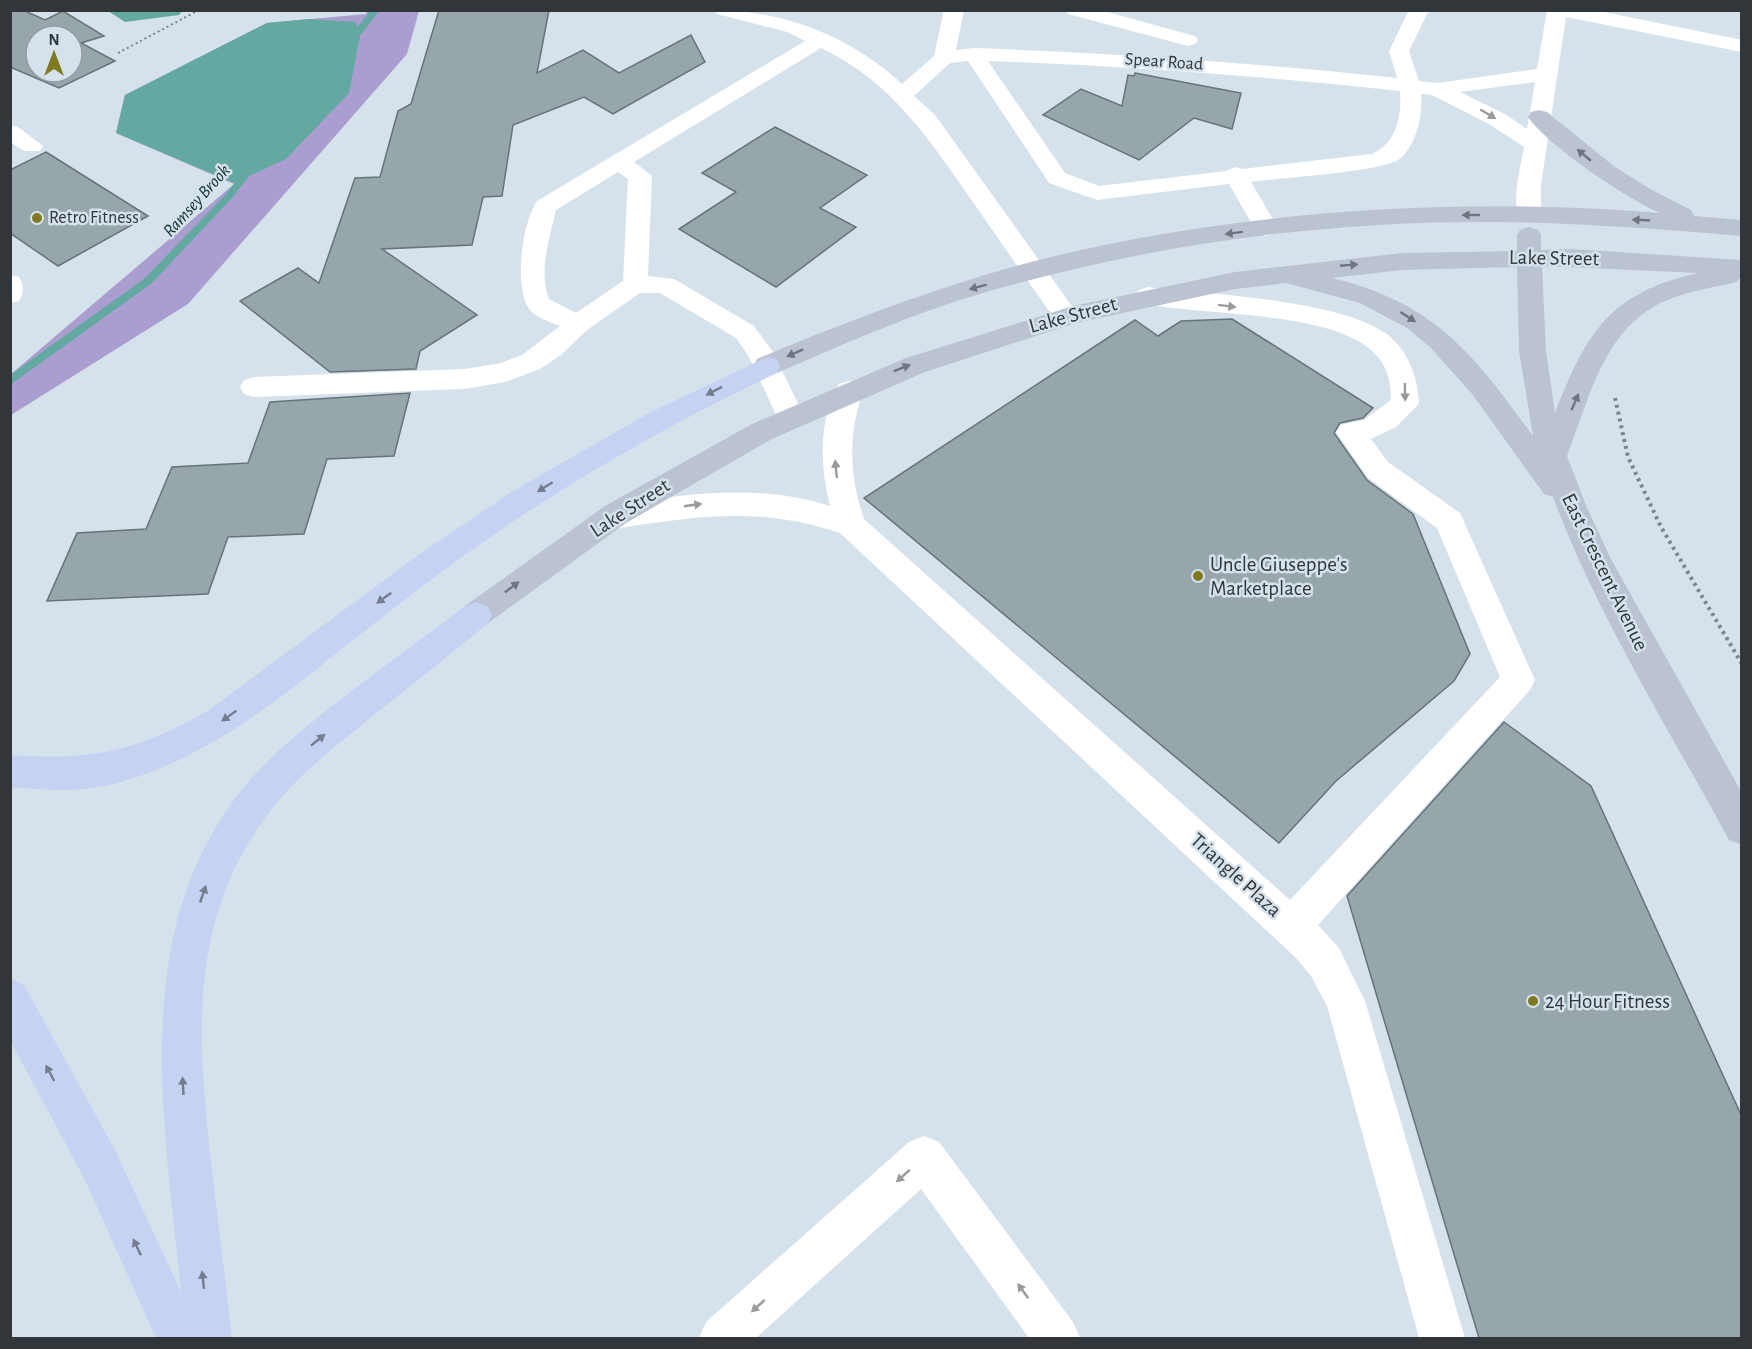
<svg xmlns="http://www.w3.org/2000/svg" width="1752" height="1349" font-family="'Alegreya Sans',sans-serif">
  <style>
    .forest { fill: #aa9ed0 }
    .water { fill: #63a9a2 }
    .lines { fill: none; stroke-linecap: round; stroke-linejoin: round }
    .stream { fill: #63a9a2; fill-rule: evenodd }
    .building { fill: #96a6aa; stroke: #657478; stroke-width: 1.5; fill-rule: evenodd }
    .path-far1 { stroke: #7c858c; stroke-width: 2; stroke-dasharray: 2 3; stroke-linecap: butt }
    .path { stroke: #7c858c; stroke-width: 4; stroke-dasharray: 3 4; stroke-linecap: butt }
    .minor { fill: #fff; fill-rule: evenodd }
    .major { fill: #bbc3d3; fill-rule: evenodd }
    .highway { fill: #c5d2f2; fill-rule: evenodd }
    .oneway { fill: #989a9c }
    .oneway2 { fill: #6f757f }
    .oneway3 { fill: #747c8d }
    .poi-dot { fill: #7f7a21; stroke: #d5e2ec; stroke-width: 2 }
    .labels { text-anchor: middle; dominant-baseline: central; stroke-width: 5; stroke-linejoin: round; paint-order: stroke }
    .far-street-label { font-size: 18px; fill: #31363a; stroke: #d5e2ec }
    .far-water-label { font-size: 18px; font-style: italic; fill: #103330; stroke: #d5e2ec }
    .far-poi-label { font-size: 18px; fill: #31363a; stroke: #d5e2ec; text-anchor: start }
    .street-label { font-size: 21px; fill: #31363a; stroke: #d5e2ec }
    .poi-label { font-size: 21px; fill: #31363a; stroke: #d5e2ec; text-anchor: start }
  </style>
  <rect width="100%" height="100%" fill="#d5e2ec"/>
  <!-- forest -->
  <polygon class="forest" points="367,11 419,11 407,54 188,304 11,415 11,374 234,184 116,133 125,95 267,23 366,14"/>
  <!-- water -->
  <g class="water">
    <polygon points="108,11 182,11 179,15 125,22"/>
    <polygon points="309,19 356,22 360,36 349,93 286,159 234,183 116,133 125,95 267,23"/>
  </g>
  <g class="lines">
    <!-- stream -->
    <g class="stream">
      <polygon points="371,10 380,10 351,47 345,47 345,43"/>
      <polygon points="249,164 257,166 232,198 152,283 10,385 10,375 144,279 226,194"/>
    </g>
  </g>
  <!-- building -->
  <g class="building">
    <path d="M10,10h13l22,10 18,-9 41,25 -23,7 34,18 -56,27 -49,-21zM36,36h36v36h-36z"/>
    <polygon points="439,10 549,10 537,73 583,50 619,73 691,35 705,62 613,114 584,97 513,125 502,196 483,197 472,245 382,249 477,315 420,351 416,369 330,372 240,301 298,268 319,283 355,178 380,177 398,111 411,104"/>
    <polygon points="1135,73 1241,93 1232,129 1194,118 1139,160 1043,115 1081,89 1122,106 1128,75 1134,76"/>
    <polygon points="775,127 867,175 820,208 856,227 776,287 679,229 736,192 702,173"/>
    <polygon points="46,152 148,216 58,266 10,233 10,170"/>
    <polygon points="1232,319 1373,408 1363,418 1340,423 1334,433 1367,480 1413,514 1470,654 1454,681 1336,781 1279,843 864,498 1135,320 1158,336 1181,321"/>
    <polygon points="410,393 394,456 327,459 304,534 228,537 208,594 47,601 77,533 146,529 172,467 248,463 270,402"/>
    <polygon points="1504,722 1591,786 1742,1117 1742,1338 1479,1338 1347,896"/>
  </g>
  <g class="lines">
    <!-- path-far1 -->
    <polyline class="path-far1" points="118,53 199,10"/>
    <!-- path -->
    <polyline class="path" points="1615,398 1628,457 1661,527 1742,664"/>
    <!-- minor -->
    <g class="minor">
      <path d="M714,10c69,0 138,27 188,74l32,-28 10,-46h20l-8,40 18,-2c142,5 282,15 423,30l-8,-27 20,-41h20l-20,41 10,30 19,2 99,-14 10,-59h47l148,30v12l-176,-35 -25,168v30l-4,5 -8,2 -8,-2c-11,-15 0,-55 3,-73l-35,-23 -57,-29 -11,-1c2,20 -4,49 -20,64 -15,14 -124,20 -150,24l27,46 -3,5 -9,3 -9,-3 -28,-49 -132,16 -48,-17 -81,-122 -18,2 -36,33 21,19 139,194 4,6 -4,6 -9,3 -9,-3c-27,-38 -54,-77 -81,-116 -44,-63 -82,-123 -154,-157l-187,114 18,14 -4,100 26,3 80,47 19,26 31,64 -4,7 -10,3 -10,-3 -32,-68 -12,-17 -76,-45h-20l-53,37 -26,25 -21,14 -35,13 -40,7 -211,8 -10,-3 -4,-7 4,-7 10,-3 211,-8 36,-6 21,-8 38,-29c-10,-4 -23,-8 -30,-16 -17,-21 -8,-87 7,-109l268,-160 -18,-9 -70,-18zM988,61c138,5 275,15 412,30 2,25 -4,54 -29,63l-129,15 -7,-2 -9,4 -127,15 -34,-13zM1535,82l-8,47 -22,-15 -45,-22zM618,172l10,7 -5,102 -47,32 -27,-14c-11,-27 1,-62 7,-89z"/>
      <polygon points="1065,10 1100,10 1195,36 1198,40 1195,44 1188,46 1068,14"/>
      <polygon points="10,125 18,127 43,146 40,151 24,151 10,142"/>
      <path d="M10,275l9,2c5,8 5,16 0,24l-9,2z"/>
      <path d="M1148,287c60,7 195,13 240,48 21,17 30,43 31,69l-23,23 -25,12 17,23 72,51 75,167 -5,10 -212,235 21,23 26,53 100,337h-46l-92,-332 -16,-30 -15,-18 -456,-425c-78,-27 -146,-17 -226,-4l-11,-4 -4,-8 4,-8 11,-4c72,-11 145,-22 216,1 -10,-40 -12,-85 9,-122l10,-3 10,3 4,7c-15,45 -14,83 1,128l426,381 210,-223 -63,-149 -69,-50 -32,-46 4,-7 24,-5 27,-20c0,-13 -2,-28 -10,-39 -36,-54 -183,-43 -242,-59l-4,-6 4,-6z"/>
      <polygon points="924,1136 939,1142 1073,1322 1080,1338 1029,1338 921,1189 756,1338 699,1338 706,1322 909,1142"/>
    </g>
    <!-- major -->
    <g class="major">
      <path d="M1539,110l8,2 68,55 37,23 39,20 3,6 48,4v16c-81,-7 -162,-13 -243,-14 -166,-2 -336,21 -495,65 -79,21 -153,54 -227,86l-10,2 -10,-2 -3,-7 3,-7c76,-32 152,-61 231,-85 206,-61 458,-79 672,-61 -34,-15 -112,-67 -132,-96l3,-5z"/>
      <path d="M1529,227l9,3 3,5v15l30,-1 171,11v16l-6,6c-24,6 -48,9 -71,19 -61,26 -76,99 -98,155l20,52 25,53 130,232v52l-13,-5c-60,-111 -132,-225 -176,-343l-9,-3 -72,-100 -42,-47 -23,-19 -47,-25 -74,-20 -51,6 -159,34 -151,49 -153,67 -146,84 -139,101 -11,4 -11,-4 -5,-9 5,-9 140,-100 147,-82 154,-66 167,-52 162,-34 167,-19 115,-2v-16l3,-5zM1542,266l156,7c-89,20 -111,59 -143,140l-9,-62zM1517,267l2,84 14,85c-60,-83 -98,-133 -201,-158l70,-8z"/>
    </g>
    <!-- highway -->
    <g class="highway">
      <path d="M767,357l10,2 3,7 -3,7c-104,49 -204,106 -298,172 -45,31 -87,65 -130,98 -74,60 -149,121 -244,143 -31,7 -63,3 -95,1v-32c83,6 127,-4 199,-45l209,-155 95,-64 138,-79z"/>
      <path d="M476,602l11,4 5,9 -5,9c-39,32 -78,63 -117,94 -36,30 -74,58 -102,96 -78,102 -71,218 -58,339 7,62 15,123 22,185h-76l-71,-158 -75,-140v-61l14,6 91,165 66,142c-19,-193 -61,-403 105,-548 56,-49 119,-92 179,-138z"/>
    </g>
  </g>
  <!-- one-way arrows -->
  <defs><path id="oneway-solid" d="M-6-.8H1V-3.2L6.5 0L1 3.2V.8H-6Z" transform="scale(1.5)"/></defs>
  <g class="oneway">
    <use href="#oneway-solid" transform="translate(1488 114) rotate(30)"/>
    <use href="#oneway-solid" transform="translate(1227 306) rotate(7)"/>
    <use href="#oneway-solid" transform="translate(1405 392) rotate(89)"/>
    <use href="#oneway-solid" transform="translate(836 469) rotate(-96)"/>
    <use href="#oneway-solid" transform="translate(693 505) rotate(-8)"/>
    <use href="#oneway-solid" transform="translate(903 1176) rotate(138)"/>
    <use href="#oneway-solid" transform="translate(1023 1291) rotate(-126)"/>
    <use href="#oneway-solid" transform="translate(758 1306) rotate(138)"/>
  </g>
  <g class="oneway2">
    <use href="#oneway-solid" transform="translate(1584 155) rotate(-140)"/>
    <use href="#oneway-solid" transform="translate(1471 215) rotate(180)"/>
    <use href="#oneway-solid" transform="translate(1641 220) rotate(-177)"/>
    <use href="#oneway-solid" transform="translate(1234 233) rotate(173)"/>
    <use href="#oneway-solid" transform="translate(1349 265) rotate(-5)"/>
    <use href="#oneway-solid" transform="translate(978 287) rotate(165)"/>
    <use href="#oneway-solid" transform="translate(1408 317) rotate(33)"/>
    <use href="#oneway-solid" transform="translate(795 353) rotate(156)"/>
    <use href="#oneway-solid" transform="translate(902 368) rotate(-22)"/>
    <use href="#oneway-solid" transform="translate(1575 402) rotate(-67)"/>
    <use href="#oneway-solid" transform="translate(512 587) rotate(-37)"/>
  </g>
  <g class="oneway3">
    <use href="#oneway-solid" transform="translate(714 391) rotate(153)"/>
    <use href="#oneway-solid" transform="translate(545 487) rotate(148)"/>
    <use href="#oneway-solid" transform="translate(384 598) rotate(144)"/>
    <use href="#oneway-solid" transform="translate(229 716) rotate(145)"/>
    <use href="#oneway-solid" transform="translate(318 740) rotate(-39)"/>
    <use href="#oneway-solid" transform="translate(203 894) rotate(-71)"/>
    <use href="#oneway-solid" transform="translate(50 1073) rotate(-118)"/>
    <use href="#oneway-solid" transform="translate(183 1086) rotate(-93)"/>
    <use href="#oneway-solid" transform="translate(137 1247) rotate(-115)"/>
    <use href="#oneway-solid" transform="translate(203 1280) rotate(-96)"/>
  </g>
  <!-- markers -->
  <g class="poi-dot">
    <circle cx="37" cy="218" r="6"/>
    <circle cx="1198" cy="576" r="6"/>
    <circle cx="1533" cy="1001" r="6"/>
  </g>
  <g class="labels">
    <!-- far-street labels -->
    <g class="far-street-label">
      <text transform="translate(1164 62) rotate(4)">Spear Road</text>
    </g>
    <!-- far-water labels -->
    <g class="far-water-label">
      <text transform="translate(197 201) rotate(-48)">Ramsey Brook</text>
    </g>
    <!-- far-poi labels -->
    <g class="far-poi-label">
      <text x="49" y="218">Retro Fitness</text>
    </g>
    <!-- street labels -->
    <g class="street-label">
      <text transform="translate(1554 258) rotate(1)">Lake Street</text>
      <text transform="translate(1073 315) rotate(-15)">Lake Street</text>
      <text transform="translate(630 508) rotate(-33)">Lake Street</text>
      <text transform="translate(1605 572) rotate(64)">East Crescent Avenue</text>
      <text transform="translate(1236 875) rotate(42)">Triangle Plaza</text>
    </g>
    <!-- poi labels -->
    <g class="poi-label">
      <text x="1210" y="564">Uncle Giuseppe's<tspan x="1210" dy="24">Marketplace</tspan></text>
      <text x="1545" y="1001">24 Hour Fitness</text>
    </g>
  </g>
  <!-- border -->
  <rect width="1752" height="1349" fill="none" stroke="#31363a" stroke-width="24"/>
  <!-- north arrow -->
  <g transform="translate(54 54)"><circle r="28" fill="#d5e2ec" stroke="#939da5" stroke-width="1.5"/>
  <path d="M0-4.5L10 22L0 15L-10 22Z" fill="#7f7a21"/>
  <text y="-9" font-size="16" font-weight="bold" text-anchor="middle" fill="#31363a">N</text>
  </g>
</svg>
